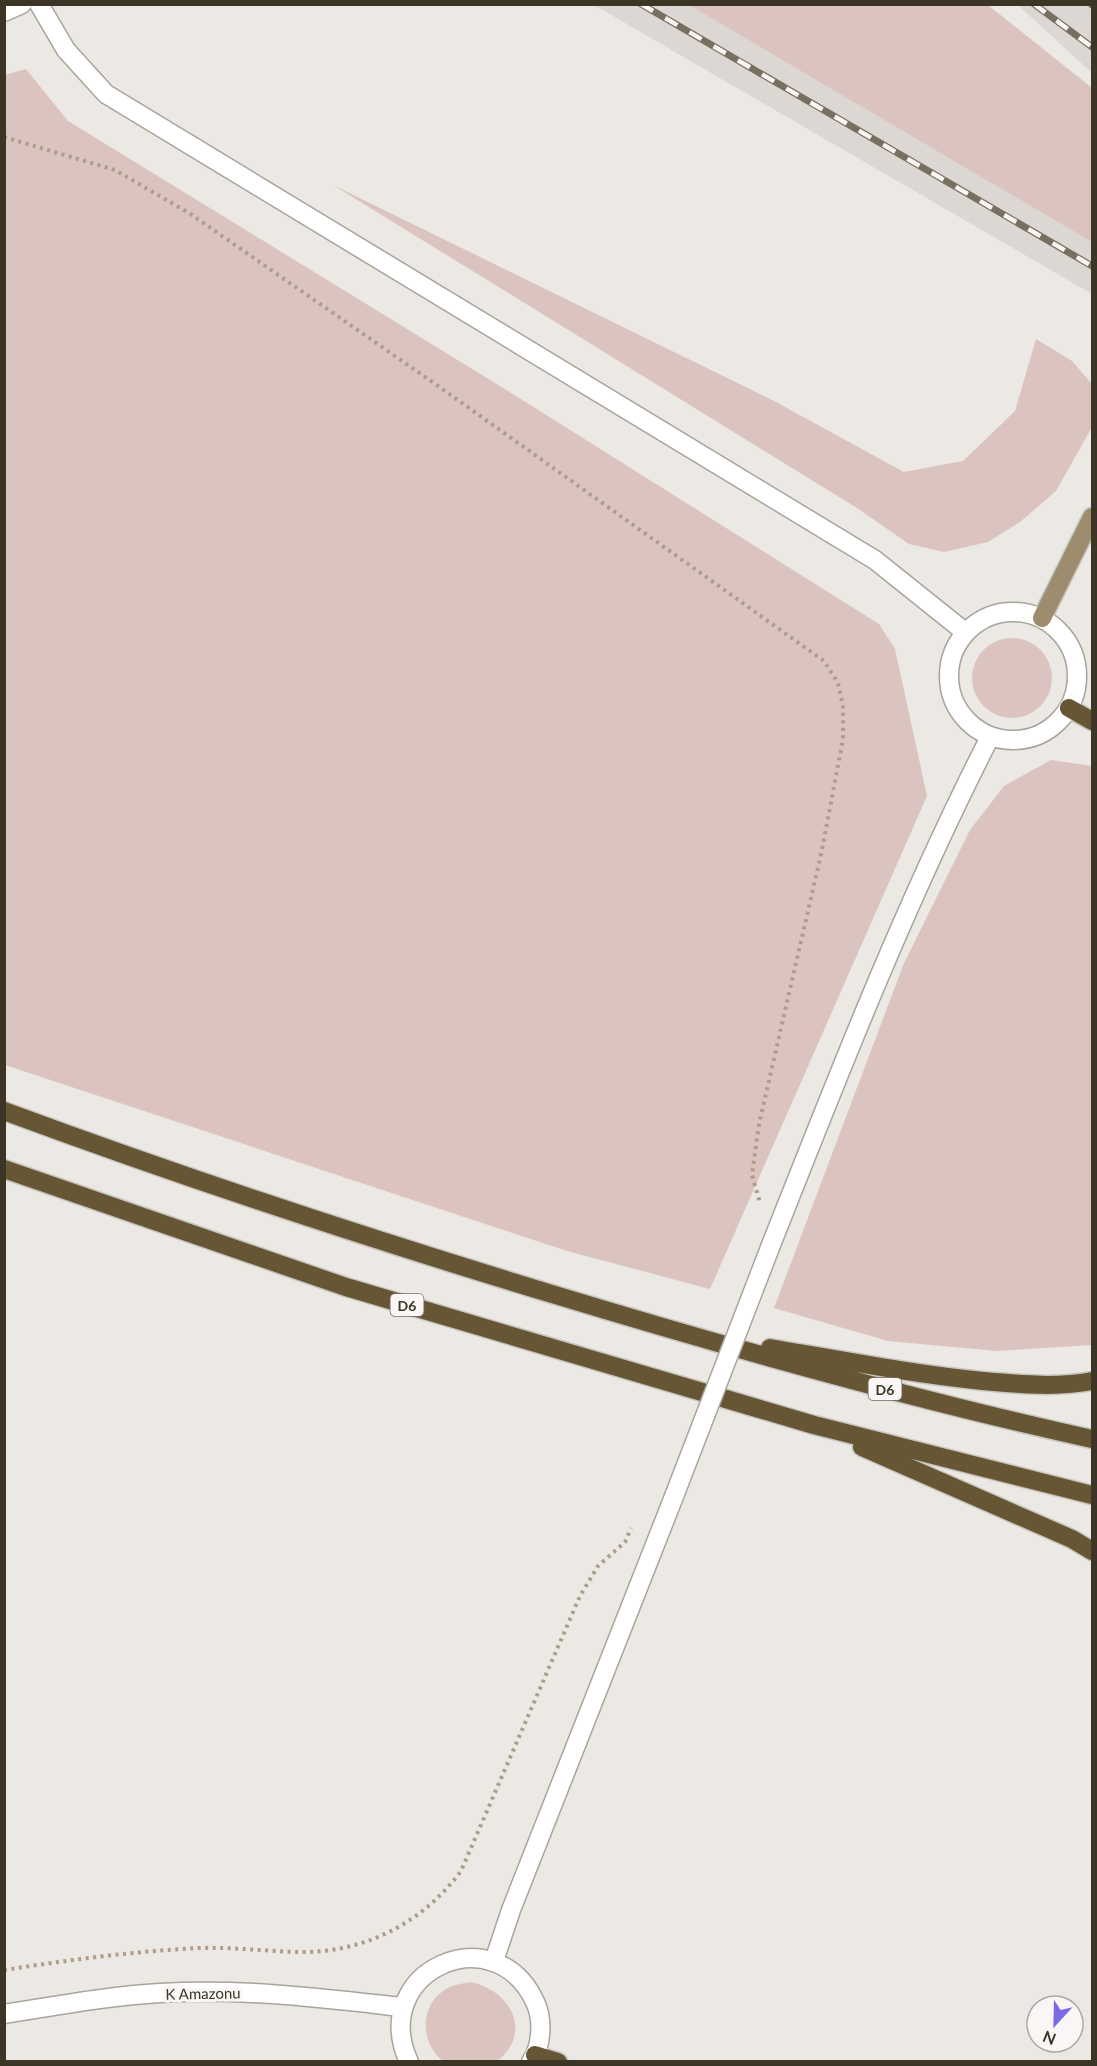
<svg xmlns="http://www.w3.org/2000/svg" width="1097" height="2066" font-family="Lato,sans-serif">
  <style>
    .built { fill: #dcd7d2 }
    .green { fill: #dbc4bf }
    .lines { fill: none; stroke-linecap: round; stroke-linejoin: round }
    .minor-casing { stroke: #a9a49b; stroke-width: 21 }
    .major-casing { stroke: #c8c6c2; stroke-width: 21 }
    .highway-casing { stroke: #c8c6c2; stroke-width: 21 }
    .path { stroke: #ad9d88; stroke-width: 4; stroke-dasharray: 3 4.5; stroke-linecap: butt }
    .minor { stroke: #fff; stroke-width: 18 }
    .major { stroke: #9d8c6d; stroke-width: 18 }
    .highway { stroke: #665634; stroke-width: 18 }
    .rail-casing { stroke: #786f60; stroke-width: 7 }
    .rail { stroke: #f9f6f5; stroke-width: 4.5; stroke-dasharray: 14; stroke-linecap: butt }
    .minor-bridge-casing { stroke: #a9a49b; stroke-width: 21; stroke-linecap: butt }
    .minor-bridge { stroke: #fff; stroke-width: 18 }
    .labels { text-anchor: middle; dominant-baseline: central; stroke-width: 6; stroke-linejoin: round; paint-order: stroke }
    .shield { fill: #f9f6f5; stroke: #756e63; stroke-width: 1.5 }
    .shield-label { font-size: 14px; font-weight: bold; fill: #3c3425 }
    .street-label { font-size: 15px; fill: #3c3425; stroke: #f9f6f5 }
  </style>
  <rect width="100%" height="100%" fill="#ece8e4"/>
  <!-- built -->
  <g class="built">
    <polygon points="594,5 689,5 1092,238 1092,294"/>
    <polygon points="1017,5 1092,5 1092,73 1019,6"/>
  </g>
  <!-- green -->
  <g class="green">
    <polygon points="689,5 988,5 1092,88 1092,242"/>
    <polygon points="26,69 68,121 500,386 879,624 895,649 927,796 710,1289 567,1251 5,1065 4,75"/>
    <polygon points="333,185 774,401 904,472 963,461 1015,411 1036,339 1072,361 1092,384 1092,427 1056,491 1020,522 988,542 944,552 909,544 857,508"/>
    <circle cx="1012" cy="678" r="40"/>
    <polygon points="1051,760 1092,766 1092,1345 997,1351 888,1341 774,1308 904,963 970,830 1004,786"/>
    <path d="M470,1982c40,7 64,51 27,79h-54c-22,-17 -24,-53 0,-70 8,-6 17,-7 27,-9z"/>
  </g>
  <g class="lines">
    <!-- minor casing -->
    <g class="minor-casing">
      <g id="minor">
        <polyline points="39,4 66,50 106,94 875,560 965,632"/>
        <polyline points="4,12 22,4"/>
        <circle cx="1013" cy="676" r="64"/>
        <path d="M771,1245c68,-172 135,-344 219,-508"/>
        <polyline points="494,1961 511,1910 673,1499"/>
        <path d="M4,2014c52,-8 104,-18 156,-21 82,-5 161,5 242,14"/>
        <path d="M409,2062c-42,-91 87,-149 127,-58 7,17 6,41 -5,58"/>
      </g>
    </g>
    <!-- major casing -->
    <g class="major-casing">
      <polyline id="major" points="1042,618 1092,517"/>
    </g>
    <!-- highway casing -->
    <g class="highway-casing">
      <g id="highway">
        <polyline points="1069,708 1092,721"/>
        <path d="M4,1111c181,67 363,127 548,183 178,54 358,105 540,145"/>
        <polyline points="4,1169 346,1287 814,1425 1092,1495"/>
        <path d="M770,1348c71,12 142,26 213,33 36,3 73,7 109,0"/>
        <polyline points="862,1447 1072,1539 1092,1551"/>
        <polyline points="535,2055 558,2062"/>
      </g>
    </g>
    <!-- path -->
    <g class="path">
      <polyline points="4,137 115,170 189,213 441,388 824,661 838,683 843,706 843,739 822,850 759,1124 752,1175 760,1203"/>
      <path d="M4,1970c65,-10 131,-19 196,-22 32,-1 64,3 96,4 66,2 126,-28 165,-81l119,-275 18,-30 27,-24 6,-14"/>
    </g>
    <!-- minor -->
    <use href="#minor" class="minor"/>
    <!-- major -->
    <use href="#major" class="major"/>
    <!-- highway -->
    <use href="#highway" class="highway"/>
    <!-- rail casing -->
    <g class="rail-casing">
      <g id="rail">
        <polyline points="641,4 1092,266"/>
        <polyline points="1034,4 1092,47"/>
        <polyline points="1092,4 1092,5"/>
      </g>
    </g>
    <!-- rail -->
    <use href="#rail" class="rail"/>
    <!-- minor-bridge casing -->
    <g class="minor-bridge-casing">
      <polyline id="minor-bridge" points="673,1499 771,1245"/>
    </g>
    <!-- minor-bridge -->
    <use href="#minor-bridge" class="minor-bridge"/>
  </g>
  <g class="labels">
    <!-- shield labels -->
    <g class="shield">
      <rect x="390.5" y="1294" width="33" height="22" rx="4.5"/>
      <rect x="868.5" y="1378" width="33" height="22" rx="4.5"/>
    </g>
    <g class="shield-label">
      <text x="407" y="1305">D6</text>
      <text x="885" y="1389">D6</text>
    </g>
    <!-- street labels -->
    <g class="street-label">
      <text transform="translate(203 1993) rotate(-1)">K Amazonu</text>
    </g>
  </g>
  <!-- border -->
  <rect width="1097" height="2066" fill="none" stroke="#3c3425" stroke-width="12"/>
  <!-- north arrow -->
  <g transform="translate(1055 2024) rotate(202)"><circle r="28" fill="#f9f6f5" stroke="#ada8a2" stroke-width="1.5"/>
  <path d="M0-4.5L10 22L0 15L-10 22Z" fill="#7b6ae5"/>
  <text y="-9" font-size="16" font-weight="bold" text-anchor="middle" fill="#3c3425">N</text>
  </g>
</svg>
